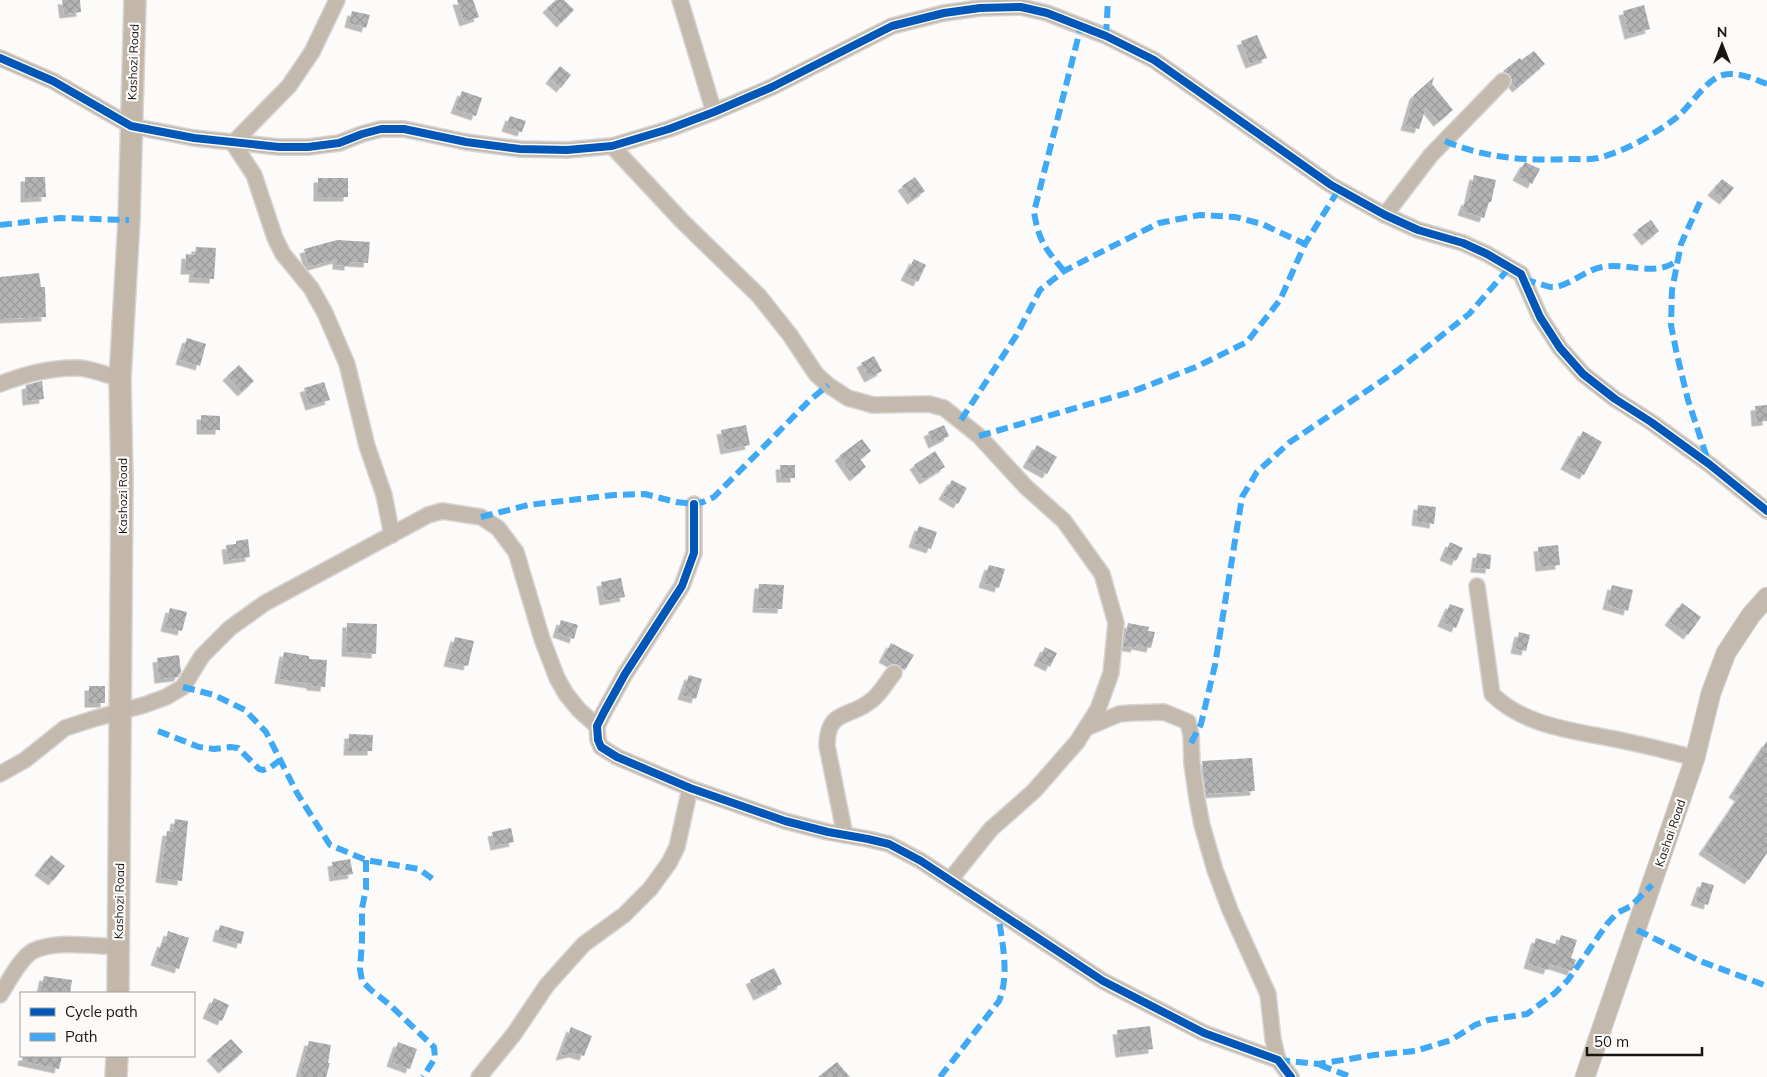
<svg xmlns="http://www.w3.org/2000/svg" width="1767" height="1077" font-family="Mulish,sans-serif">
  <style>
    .building { fill: url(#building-cross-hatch); filter: url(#shadow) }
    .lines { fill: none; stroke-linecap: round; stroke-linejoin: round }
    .minor-casing { stroke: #d8d6d5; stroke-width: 18 }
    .tertiary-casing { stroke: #d8d6d5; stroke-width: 21 }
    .secondary-casing { stroke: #d8d6d5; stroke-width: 24 }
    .minor { stroke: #c4b9ad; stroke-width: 15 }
    .tertiary { stroke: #c4b9ad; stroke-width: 19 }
    .secondary { stroke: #c3b7aa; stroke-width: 21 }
    .quiet { stroke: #3fa9f5; stroke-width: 6; stroke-dasharray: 12 6; stroke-linecap: butt }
    .cycleway-casing { stroke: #fdfbf9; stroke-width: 11 }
    .cycleway { stroke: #0057b8; stroke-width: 8 }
    .labels { text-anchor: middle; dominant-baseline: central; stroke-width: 4.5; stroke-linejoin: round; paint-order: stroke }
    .street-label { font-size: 12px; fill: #191612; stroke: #fdfbf9 }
  </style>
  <defs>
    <pattern id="building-cross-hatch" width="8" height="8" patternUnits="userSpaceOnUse" patternTransform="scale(1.25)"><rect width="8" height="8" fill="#b4b4b6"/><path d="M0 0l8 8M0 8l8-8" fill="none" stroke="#9a9a9b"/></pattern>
    <filter id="shadow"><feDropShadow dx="-4.5" dy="4.5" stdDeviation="0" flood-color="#0004"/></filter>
  </defs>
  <rect width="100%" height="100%" fill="#fcfbfa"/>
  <!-- building -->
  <g class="building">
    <polygon points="62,0 80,0 81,12 64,14"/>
    <polygon points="457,0 473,0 479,17 464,22"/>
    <polygon points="556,0 564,0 574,10 561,23 547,8"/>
    <polygon points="1644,5 1650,29 1629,35 1623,11"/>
    <polygon points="352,11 370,15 366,28 349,23"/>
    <polygon points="1257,35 1267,58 1250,64 1241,41"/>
    <polygon points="1534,51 1545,64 1517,88 1512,82 1510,75 1503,71 1520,58 1521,60"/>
    <polygon points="560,66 571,75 561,88 550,79"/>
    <polygon points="1434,77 1432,84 1453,110 1438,122 1426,107 1419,129 1405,126 1414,95"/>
    <polygon points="462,91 482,98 476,116 455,109"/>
    <polygon points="510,116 526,121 522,132 506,127"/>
    <polygon points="1525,162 1540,169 1532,184 1517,176"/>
    <polygon points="1474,175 1496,180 1491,202 1489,202 1484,218 1462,211 1466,200 1468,201"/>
    <polygon points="25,177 45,177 46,197 25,198"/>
    <polygon points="915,177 925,191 912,200 902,186"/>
    <rect x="318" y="178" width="30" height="19"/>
    <polygon points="1722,179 1734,188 1724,200 1712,191"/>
    <polygon points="1651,220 1659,231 1646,241 1637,230"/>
    <polygon points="337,240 370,242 368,263 349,262 349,266 337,265 337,259 309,267 304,249"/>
    <polygon points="196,247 216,248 214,279 193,278 194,270 185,270 186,254 195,255"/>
    <polygon points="914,259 926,265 918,282 905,276"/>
    <polygon points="39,273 41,287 45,287 46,317 0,319 0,277"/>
    <polygon points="187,338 206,344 200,366 180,360"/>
    <polygon points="874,356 882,371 869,378 861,363"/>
    <polygon points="239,365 254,381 242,392 227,376"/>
    <polygon points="42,381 44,399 27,401 26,385"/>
    <polygon points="324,382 330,400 310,406 304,388"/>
    <polygon points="1767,405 1767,421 1756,422 1755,406"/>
    <polygon points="201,415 220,416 220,430 201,430"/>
    <polygon points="746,425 750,445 725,450 721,430"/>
    <polygon points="944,425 949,436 933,444 928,432"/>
    <polygon points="1583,431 1602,442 1584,475 1565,465"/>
    <polygon points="862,439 871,451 860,459 866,467 854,477 839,456"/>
    <polygon points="1037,445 1057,457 1047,474 1027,463"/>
    <polygon points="935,451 945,467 924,480 914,465"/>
    <polygon points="780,465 795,465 795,478 781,478"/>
    <polygon points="952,480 967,488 958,504 943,495"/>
    <polygon points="1418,505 1436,507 1434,524 1416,521"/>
    <polygon points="919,526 937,532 931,549 913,543"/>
    <polygon points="248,539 250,557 228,560 226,545 236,544 236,541"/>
    <polygon points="1450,542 1463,548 1456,561 1444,556"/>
    <polygon points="1558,545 1560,565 1540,567 1538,547"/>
    <polygon points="1477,553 1491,555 1490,569 1475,568"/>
    <polygon points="989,565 1005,569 999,588 983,583"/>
    <polygon points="621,578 625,597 604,601 601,582"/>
    <polygon points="759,584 784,585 782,609 757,608"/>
    <polygon points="1612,585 1633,590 1628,611 1607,605"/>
    <polygon points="1682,603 1701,617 1688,635 1669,621"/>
    <polygon points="1450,604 1464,609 1456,628 1442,622"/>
    <polygon points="170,608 187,612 182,631 165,627"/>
    <polygon points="561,620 578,625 574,639 557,633"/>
    <polygon points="347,623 377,624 376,654 346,652"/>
    <polygon points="1128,623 1149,627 1148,631 1155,632 1151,648 1136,645 1135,648 1123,646"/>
    <polygon points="1519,632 1530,635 1526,651 1515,649"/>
    <polygon points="455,637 474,641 468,666 448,662"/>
    <polygon points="891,643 914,655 905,670 883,658"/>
    <polygon points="1045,647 1057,653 1050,667 1038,661"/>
    <polygon points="284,652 309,656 309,659 327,660 325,687 311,686 311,684 279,679"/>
    <polygon points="179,655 181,672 178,677 159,679 157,658"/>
    <polygon points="689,675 702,679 696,699 682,695"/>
    <rect x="89" y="686" width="16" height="17"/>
    <polygon points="349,734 373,735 372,751 348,751"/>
    <polygon points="1767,741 1767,853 1749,880 1703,850 1739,797 1733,793"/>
    <polygon points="1252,758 1255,791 1206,794 1202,761"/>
    <polygon points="175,819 188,821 182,881 160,878 167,831 173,832"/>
    <polygon points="511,828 514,842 495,846 492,832"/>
    <polygon points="51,855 65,866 53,881 39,871"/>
    <polygon points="350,859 353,874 334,877 332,862"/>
    <polygon points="1702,882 1714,885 1708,905 1695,901"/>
    <polygon points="220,925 244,932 241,944 217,937"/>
    <polygon points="168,931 189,938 179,969 155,961 162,942 165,943"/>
    <polygon points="1561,935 1577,940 1571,958 1576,960 1572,971 1550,964 1548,970 1528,964 1536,938 1558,945"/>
    <polygon points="774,968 782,984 758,996 750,980"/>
    <polygon points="44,976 72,980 70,993 40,993"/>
    <polygon points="214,998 229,1005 222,1021 207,1014"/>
    <polygon points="1150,1026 1153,1049 1120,1053 1117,1030"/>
    <polygon points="571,1027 592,1036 584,1056 573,1053 560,1056"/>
    <polygon points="231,1039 243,1052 223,1069 211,1056"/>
    <polygon points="309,1041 331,1045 328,1063 330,1063 326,1077 299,1077"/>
    <polygon points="398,1042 417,1049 410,1069 391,1062"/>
    <polygon points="23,1056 62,1056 59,1069 22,1061"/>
    <polygon points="837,1062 850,1077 818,1077"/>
  </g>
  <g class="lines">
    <!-- minor casing -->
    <g class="minor-casing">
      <g id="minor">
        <polyline points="337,0 312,52 289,86 233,143 254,175 275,238 283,254 311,288 325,313 347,364 367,446 384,495 392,535"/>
        <polyline points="680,0 714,112"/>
        <polyline points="0,58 53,81 131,126 194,138 279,147 308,147 339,143 362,134 381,129 404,129 466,142 520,149 567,150 612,146 669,129 714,112 772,87 892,26 944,13 980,8 1021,7 1047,13 1106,36 1154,60 1331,185 1385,215 1418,230 1463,243 1487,254 1521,274 1540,317 1560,348 1583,374 1615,399 1651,422 1709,464 1767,511"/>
        <polyline points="612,146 682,221 759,296 790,335 816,374 828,385 848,398 873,405 929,404 944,408 979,436 1026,487 1064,521 1102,574 1116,623 1111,673 1098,709 1077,742 1034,791 991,829 950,880"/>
        <polyline points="1385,215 1431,155 1503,81"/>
        <path d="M0,384c25,-10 52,-17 79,-16 14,1 28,7 41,11"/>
        <polyline points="694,504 694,553 682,586 625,674 604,712 597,726 598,740 601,747 617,757 690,788 785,821 828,832 868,839 889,844 921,861 1103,981 1204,1033 1278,1060 1291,1077"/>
        <path d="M1477,586l15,108c34,34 87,37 132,47 24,5 48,11 71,17"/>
        <polyline points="1086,728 1119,714 1130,713 1164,712 1188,722 1191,735 1192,764 1197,799 1202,825 1215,870 1230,910 1268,994 1273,1039 1278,1060"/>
        <polyline points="0,774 25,760 65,728 93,719 144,705 166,697 183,687 202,656 230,628 265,603 428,515 442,511 481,517 498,528 516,552 542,639 557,678 566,694 579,710 597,726"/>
        <path d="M845,835l-18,-89c0,-38 23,-27 45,-46 9,-7 15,-19 22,-27"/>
        <path d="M0,995c8,-12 20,-37 33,-44 21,-11 62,-5 85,-4"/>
        <polyline points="479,1077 514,1034 547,985 584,944 624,915 650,889 669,863 677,847 690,788"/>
      </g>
    </g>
    <!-- tertiary casing -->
    <g class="tertiary-casing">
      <polyline id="tertiary" points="1585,1077 1695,758 1711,693 1726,653 1751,615 1767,597"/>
    </g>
    <!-- secondary casing -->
    <g class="secondary-casing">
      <g id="secondary">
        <polyline points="118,993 122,480 120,379 129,220 135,0"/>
        <polyline points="116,1077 117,1056"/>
      </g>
    </g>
    <!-- minor -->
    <use href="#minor" class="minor"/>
    <!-- tertiary -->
    <use href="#tertiary" class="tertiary"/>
    <!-- secondary -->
    <use href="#secondary" class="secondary"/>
    <!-- quiet -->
    <g class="quiet">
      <polyline points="1106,36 1108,0"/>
      <path d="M1445,141c39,17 81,20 123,18 10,0 21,1 30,-1 28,-7 55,-23 78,-40 14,-11 30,-39 47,-43 14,-4 31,4 44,9"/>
      <polyline points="1700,202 1681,244 1672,290 1671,325 1677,355 1688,400 1709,464"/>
      <polyline points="0,225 60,218 129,220"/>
      <path d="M1064,271c-19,-23 -25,-29 -30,-59l47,-186"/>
      <path d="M1524,279l26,8h6c17,-4 30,-17 46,-20 26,-5 53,11 76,-7"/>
      <polyline points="961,420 1016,336 1040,290 1064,271 1109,248 1159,223 1200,215 1235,217 1262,224 1305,244"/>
      <polyline points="979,436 1131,392 1196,367 1247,342 1280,300 1305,244 1339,189"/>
      <polyline points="481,517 528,505 614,495 645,494 676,502 694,504 703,502 714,497 809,401 828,385"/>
      <polyline points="183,687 214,695 245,710 266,732 297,793 330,845 366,860 419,869 434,880"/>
      <polyline points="158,731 199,747 214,749 230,747 238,748 259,769 263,770 271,767 280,760"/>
      <polyline points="1191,743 1201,724 1215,665 1242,497 1257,472 1290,442 1398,370 1469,314 1510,267"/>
      <polyline points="366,860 366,889 362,908 362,941 360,969 362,981 371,990 390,1005 434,1047 435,1058 423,1077"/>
      <polyline points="1637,930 1700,961 1767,986"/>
      <polyline points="1278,1060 1318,1064 1374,1055 1415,1051 1451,1040 1475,1025 1488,1020 1527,1014 1555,993 1568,980 1607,924 1617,913 1631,906 1652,885"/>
      <polyline points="1320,1065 1351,1077"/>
      <path d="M940,1077l59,-76c11,-27 3,-59 -1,-88"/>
    </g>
    <!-- cycleway casing -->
    <g class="cycleway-casing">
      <g id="cycleway">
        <polyline points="0,58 53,81 131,126 194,138 279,147 308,147 339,143 362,134 381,129 404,129 466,142 520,149 567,150 612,146 669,129 714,112 772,87 892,26 944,13 980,8 1021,7 1047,13 1106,36 1154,60 1331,185 1385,215 1418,230 1463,243 1487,254 1521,274 1540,317 1560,348 1583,374 1615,399 1651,422 1709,464 1767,511"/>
        <polyline points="694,504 694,553 682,586 625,674 604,712 597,726 598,740 601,747 617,757 690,788 785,821 828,832 868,839 889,844 921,861 1103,981 1204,1033 1278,1060 1291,1077"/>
      </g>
    </g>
    <!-- cycleway -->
    <use href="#cycleway" class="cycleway"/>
  </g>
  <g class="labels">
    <!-- street labels -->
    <g class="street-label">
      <text transform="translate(133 62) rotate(-88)">Kashozi Road</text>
      <text transform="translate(122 496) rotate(-90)">Kashozi Road</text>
      <text transform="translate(1670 833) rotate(-71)">Kashai Road</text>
      <text transform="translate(119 901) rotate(-89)">Kashozi Road</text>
    </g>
  </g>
  <!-- legend -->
  <rect x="20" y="992" width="175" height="65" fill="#fdfbf9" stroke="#a29f9d"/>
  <rect x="30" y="1008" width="25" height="8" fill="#0057b8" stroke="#a29f9d"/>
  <text x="65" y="1017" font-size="15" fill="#191612">Cycle path</text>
  <rect x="30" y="1033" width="25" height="8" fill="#3fa9f5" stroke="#a29f9d"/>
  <text x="65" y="1042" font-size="15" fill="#191612">Path</text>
  <!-- north arrow -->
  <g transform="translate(1722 45)" stroke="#fdfbf9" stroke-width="4" paint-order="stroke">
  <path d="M0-4L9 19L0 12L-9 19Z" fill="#191612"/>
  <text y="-8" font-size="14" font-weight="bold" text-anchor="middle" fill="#191612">N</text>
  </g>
  <!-- scale -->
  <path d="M1587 1047v8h115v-8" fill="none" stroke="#191612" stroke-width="2.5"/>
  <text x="1594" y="1047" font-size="15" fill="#191612" stroke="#fdfbf9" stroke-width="4" paint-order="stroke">50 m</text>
</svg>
